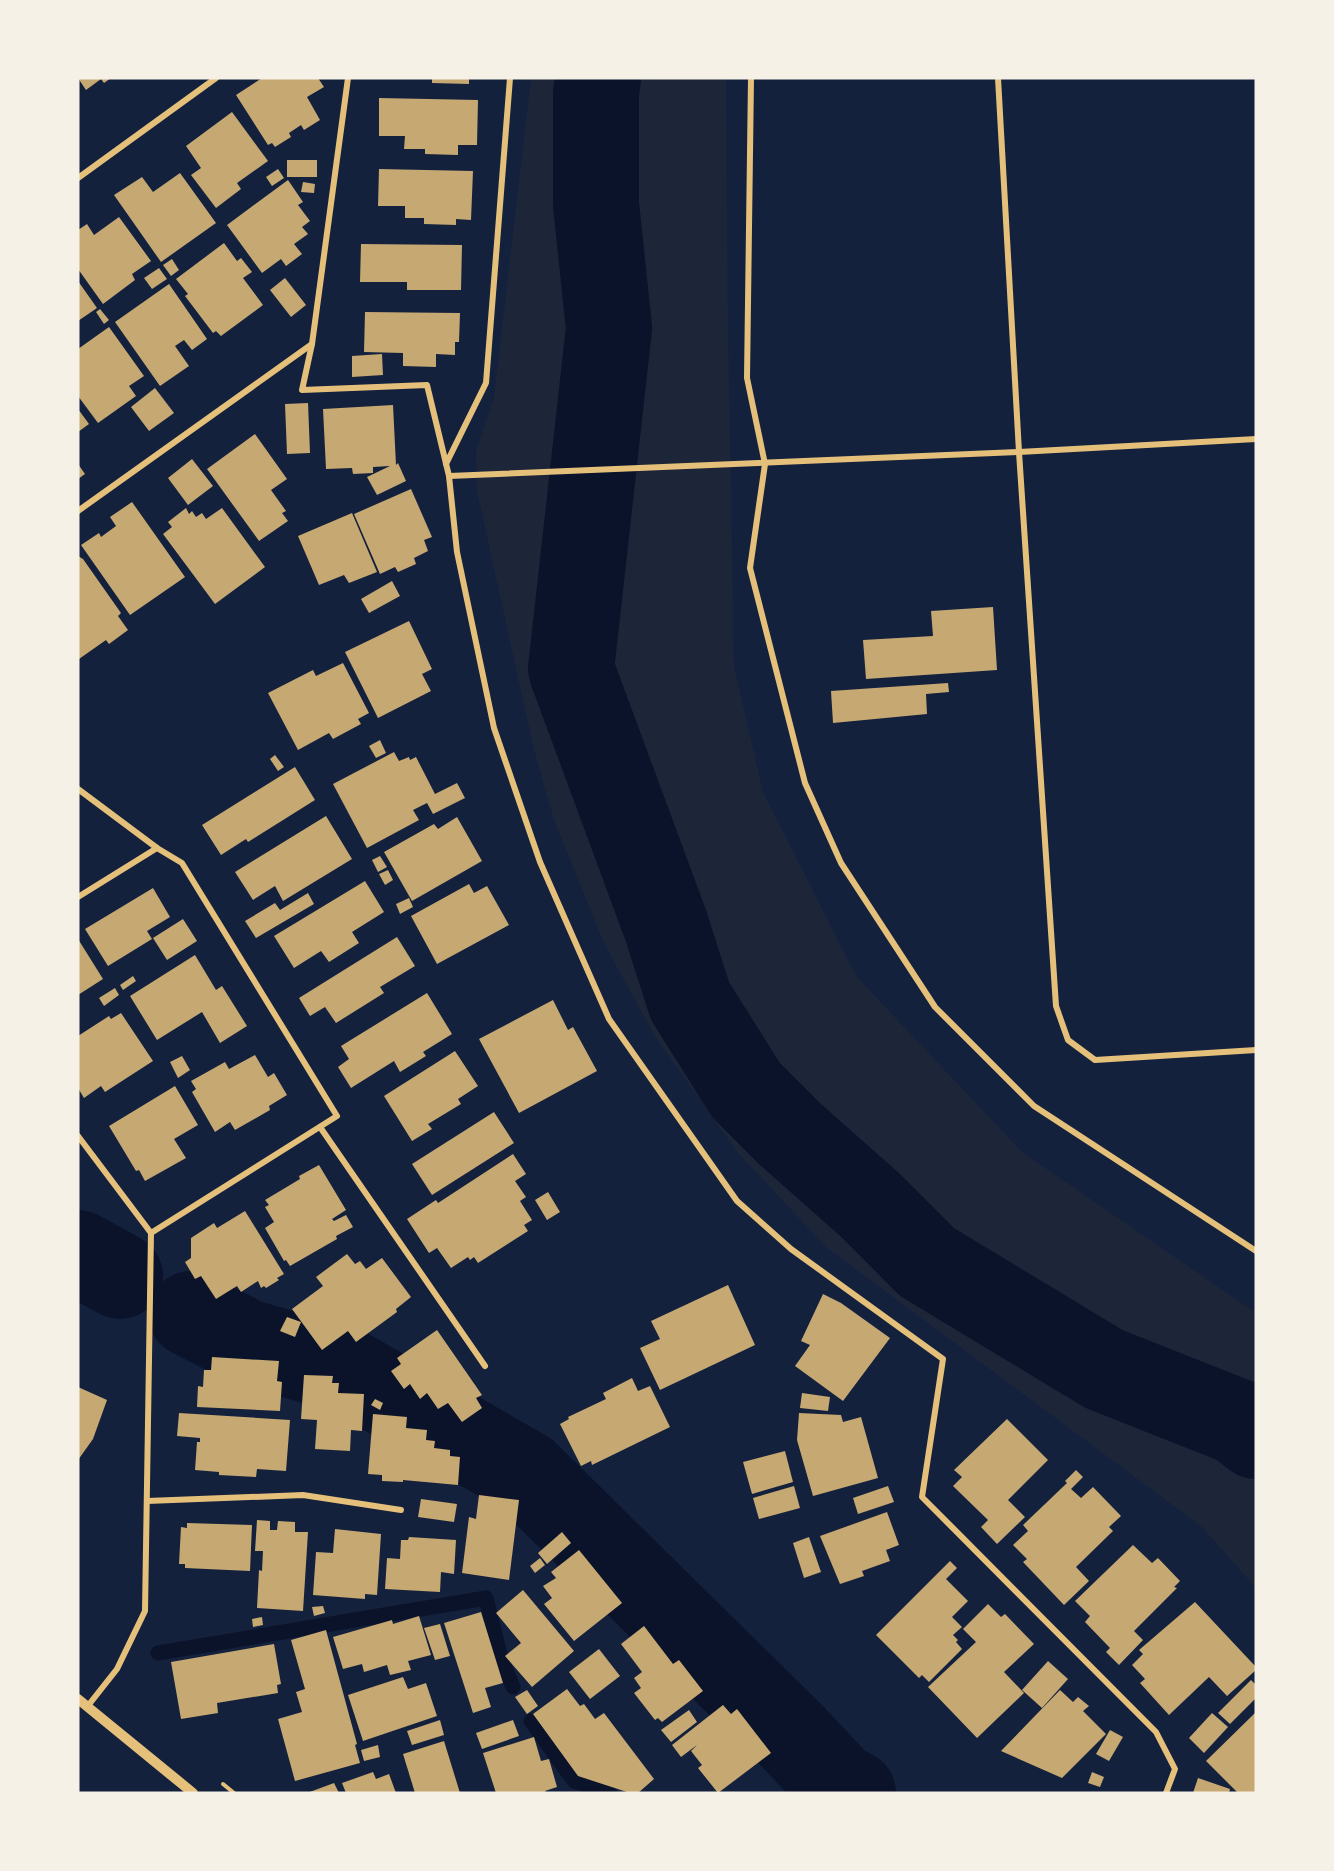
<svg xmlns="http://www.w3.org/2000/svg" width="1334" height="1871" font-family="'Space Grotesk',sans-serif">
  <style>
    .green { fill: #1d2539 }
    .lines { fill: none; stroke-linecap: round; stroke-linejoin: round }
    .stream { stroke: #0b132b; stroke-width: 15 }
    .river { stroke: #0b132b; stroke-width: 86 }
    .building { fill: #c6a872 }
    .path { stroke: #e5c07b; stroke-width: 4 }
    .minor { stroke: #e5c07b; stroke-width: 6 }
    .tertiary { stroke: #e5c07b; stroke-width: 10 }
  </style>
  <rect width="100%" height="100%" fill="#14213d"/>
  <!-- green -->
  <polygon class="green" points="531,78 726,78 728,326 734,666 763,792 856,976 1022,1152 1256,1313 1256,1588 1202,1527 827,1248 738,1153 654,1035 604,943 554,820 534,750 477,491 476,451 494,397"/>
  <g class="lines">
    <!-- stream -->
    <g class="stream">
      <polyline points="158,1653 486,1598 501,1658 513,1687"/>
      <polyline points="531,1721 574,1781 610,1793"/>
      <polyline points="824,1793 839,1786"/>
    </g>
    <!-- river -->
    <g class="river">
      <polyline points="598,78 596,93 596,204 609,328 571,669 666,926 690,1001 746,1090 790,1134 869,1204 927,1262 1104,1369 1238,1422 1256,1436"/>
      <polyline points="78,1253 120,1276"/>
      <polyline points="191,1314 246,1342 347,1371 525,1473 793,1737 839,1786 853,1793"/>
    </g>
  </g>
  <!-- building -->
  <g class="building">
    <polygon points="78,78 111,78 104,83 101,79 86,90"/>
    <polygon points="262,78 318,78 324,87 307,97 320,120 304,130 301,125 289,133 291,137 275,147 272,143 268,145 236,95"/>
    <polygon points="432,78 469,78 469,84 432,83"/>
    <polygon points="379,98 478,100 477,145 458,145 458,155 425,154 425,149 404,149 405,136 379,136"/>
    <polygon points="232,112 268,161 237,183 241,189 216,208 191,175 201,168 186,146"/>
    <rect x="287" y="160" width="30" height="17"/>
    <polygon points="278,169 284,178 272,186 266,177"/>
    <polygon points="379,169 473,171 471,220 456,219 456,225 424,224 424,218 405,218 405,206 378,206"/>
    <polygon points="180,173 216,223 161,262 114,195 142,177 153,192"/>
    <polygon points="288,180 303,202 298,205 310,221 302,227 308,234 294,244 302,254 286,266 281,259 262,273 227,225"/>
    <polygon points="303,182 315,184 314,193 301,192"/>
    <polygon points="119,217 151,261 132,274 135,280 103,304 78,269 78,230 87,224 94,235"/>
    <polygon points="224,243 237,261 241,258 252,272 243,278 263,305 221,336 216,331 213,333 185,296 188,294 176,279"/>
    <polygon points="361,244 462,245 461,290 407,290 407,282 360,282"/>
    <polygon points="172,259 179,270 171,276 163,265"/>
    <polygon points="159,268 167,279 152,289 144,278"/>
    <polygon points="285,278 306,305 291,317 270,290"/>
    <polygon points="78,281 97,308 78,321"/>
    <polygon points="169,284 207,339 192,350 184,340 175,346 189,366 160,386 115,322"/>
    <polygon points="100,309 109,320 104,324 96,312"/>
    <polygon points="365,312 460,313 459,342 455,342 455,355 436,354 436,367 403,366 403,353 364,352"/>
    <polygon points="109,327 144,376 129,386 136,396 98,423 78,396 78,349"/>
    <polygon points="382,354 383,375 352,377 352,356"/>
    <polygon points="155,388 174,413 149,431 131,407"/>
    <polygon points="308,403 310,453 287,454 285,404"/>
    <polygon points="393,405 396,465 398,463 406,481 377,495 367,477 390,466 373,467 373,473 353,474 352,468 326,469 323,409"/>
    <polygon points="78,409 89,424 78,432"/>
    <polygon points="255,434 287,479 271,490 286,511 282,513 288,521 259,541 207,469"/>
    <polygon points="192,459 213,486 188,505 168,478"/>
    <polygon points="78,464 85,474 78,479"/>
    <polygon points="411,489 432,537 424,540 428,551 414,558 416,564 398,572 395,567 380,574 354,514"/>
    <polygon points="132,502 185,577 130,615 81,545 99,533 101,537 116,526 110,517"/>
    <polygon points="186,508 189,514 192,511 196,517 202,513 206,519 222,508 265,567 215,604 163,534 172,527 168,522"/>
    <polygon points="352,513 377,572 349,583 344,575 319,585 298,536"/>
    <polygon points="78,556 83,559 121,613 118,616 128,630 109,644 106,640 79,659"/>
    <polygon points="392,581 400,596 369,613 361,599"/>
    <polygon points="993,607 997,670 866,679 863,640 933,636 931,611"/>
    <polygon points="409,621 432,669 422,674 431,691 378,718 345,652"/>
    <polygon points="343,663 369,713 358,719 361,724 333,739 329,733 298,750 268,693 313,670 316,676"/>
    <polygon points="948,683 949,692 926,694 927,714 833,723 831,691"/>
    <polygon points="380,740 386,753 376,758 369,746"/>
    <polygon points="394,752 399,761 409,757 410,760 416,757 435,794 457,783 465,798 433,814 427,803 413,810 419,820 367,848 333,784"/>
    <polygon points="275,755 284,767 278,771 270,759"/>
    <polygon points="295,767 315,800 248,842 246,839 221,855 202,825"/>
    <polygon points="326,816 352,859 283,901 275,886 253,900 235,872"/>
    <polygon points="457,817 482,861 412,901 384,852 434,824 438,829"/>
    <polygon points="380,856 387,867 378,872 372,860"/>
    <polygon points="388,870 393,880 385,885 379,874"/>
    <polygon points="365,881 384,912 352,932 359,943 329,962 321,951 294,968 274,936"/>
    <polygon points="469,884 474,893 487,886 509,925 437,964 411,916"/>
    <polygon points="153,888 170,917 147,931 152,939 108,966 85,929"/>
    <polygon points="308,893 314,904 256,938 245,921 275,903 280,910"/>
    <polygon points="409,898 413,907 400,914 396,904"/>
    <polygon points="183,919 197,941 167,960 153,938"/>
    <polygon points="397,937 415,966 380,987 384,993 336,1023 325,1007 310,1016 299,998"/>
    <polygon points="78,939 103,979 78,995"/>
    <polygon points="195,955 216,990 222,986 247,1026 220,1043 202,1012 157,1040 130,996"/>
    <polygon points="133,976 136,981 123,990 120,985"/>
    <polygon points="115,988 119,995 104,1006 99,998"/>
    <polygon points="427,993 452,1034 423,1052 426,1056 400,1072 394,1061 351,1088 338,1067 349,1059 341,1046"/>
    <polygon points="553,1000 568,1030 573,1027 597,1071 519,1113 479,1039"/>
    <polygon points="121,1013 153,1061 105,1092 101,1086 84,1098 78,1088 78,1036 109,1016 111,1019"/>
    <polygon points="455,1051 478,1086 458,1099 461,1104 428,1124 432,1129 412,1141 384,1096"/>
    <polygon points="255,1055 268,1077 274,1073 287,1095 269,1106 270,1110 235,1130 230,1122 215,1132 192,1092 196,1089 191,1081 225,1062 229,1069"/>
    <polygon points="182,1056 190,1070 178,1078 170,1062"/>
    <polygon points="175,1086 198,1125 174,1139 186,1158 145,1181 139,1170 136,1171 109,1126"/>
    <polygon points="494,1112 514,1143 432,1195 412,1164"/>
    <polygon points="513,1154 526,1174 515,1181 526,1197 520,1201 532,1220 524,1225 528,1231 478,1263 474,1257 470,1260 468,1257 451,1268 437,1248 429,1253 407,1219 436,1200 438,1203"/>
    <polygon points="319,1165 346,1210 332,1219 334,1221 346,1215 353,1227 336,1236 337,1239 290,1266 286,1260 284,1261 265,1228 274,1222 265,1207 269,1205 265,1200 300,1179 299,1176"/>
    <polygon points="548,1192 560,1212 547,1220 535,1200"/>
    <polygon points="245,1211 284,1274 277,1278 279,1280 266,1288 264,1286 261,1288 258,1281 241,1292 237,1286 216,1299 201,1276 195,1279 185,1262 191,1258 191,1238 214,1223 217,1228"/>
    <polygon points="347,1254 355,1264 360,1261 366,1269 382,1258 411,1297 396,1309 397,1312 356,1342 348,1331 322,1350 292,1309 323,1286 316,1277"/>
    <polygon points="728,1285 755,1345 660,1390 640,1348 660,1339 651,1321"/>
    <polygon points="823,1294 841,1303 890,1338 843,1401 795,1366 810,1345 801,1341"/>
    <polygon points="287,1317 301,1322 295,1337 280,1331"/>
    <polygon points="437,1330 482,1395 476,1398 482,1408 462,1422 448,1403 438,1409 427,1393 420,1399 410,1384 404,1389 391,1371 401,1364 397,1358"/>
    <polygon points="212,1357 279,1361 277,1381 282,1382 280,1411 197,1407 198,1386 203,1387 204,1370 211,1370"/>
    <polygon points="304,1375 333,1376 332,1383 339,1383 338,1393 364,1394 362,1431 351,1430 350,1451 315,1449 317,1420 301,1419"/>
    <polygon points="632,1378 638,1391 650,1386 670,1427 592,1465 591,1461 581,1466 560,1424 569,1419 568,1417 606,1399 603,1393"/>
    <polygon points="78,1387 107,1400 93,1439 78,1460"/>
    <polygon points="802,1393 830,1397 828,1411 800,1408"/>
    <polygon points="375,1399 383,1403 380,1410 371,1405"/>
    <polygon points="179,1413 290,1420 286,1471 257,1469 256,1477 219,1475 219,1472 195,1470 197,1442 200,1442 200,1438 177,1436"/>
    <polygon points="799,1413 841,1415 843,1422 861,1417 878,1478 813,1496 797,1440"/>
    <polygon points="373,1414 407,1417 406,1428 427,1430 426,1440 435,1441 434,1448 450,1450 450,1456 460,1457 458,1485 403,1480 403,1482 382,1481 382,1475 368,1474"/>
    <polygon points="1007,1419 1048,1460 1008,1500 1025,1517 997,1544 981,1527 988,1520 953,1486 962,1477 954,1470"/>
    <polygon points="785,1451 793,1482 752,1494 743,1462"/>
    <polygon points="1076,1470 1083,1477 1071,1489 1081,1498 1093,1487 1121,1516 1109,1527 1113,1531 1076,1567 1089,1581 1064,1605 1023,1562 1027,1559 1013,1545 1028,1531 1023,1525 1067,1483 1065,1481"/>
    <polygon points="794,1486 800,1508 759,1519 753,1498"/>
    <polygon points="888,1486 894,1502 858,1514 853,1498"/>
    <polygon points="479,1495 519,1500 509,1580 462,1573 469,1517 476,1519"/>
    <polygon points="421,1499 457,1504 454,1522 418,1517"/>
    <polygon points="887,1512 899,1545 886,1550 890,1561 862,1571 864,1576 840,1584 820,1536"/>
    <polygon points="257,1520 270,1521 270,1530 277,1530 278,1521 295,1522 295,1532 308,1532 303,1611 257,1608 259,1570 262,1571 263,1551 255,1551"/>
    <polygon points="187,1523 252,1525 250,1571 185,1568 185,1564 179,1564 181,1527 187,1528"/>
    <polygon points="335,1529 381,1534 377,1595 365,1594 365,1599 313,1595 316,1552 333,1553"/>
    <polygon points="562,1532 571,1543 547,1564 538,1553"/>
    <polygon points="409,1537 456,1540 454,1574 441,1572 440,1592 385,1589 387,1558 400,1559 401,1540 408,1540"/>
    <polygon points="809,1537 821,1572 804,1578 793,1543"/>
    <polygon points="1133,1545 1152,1563 1158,1558 1180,1581 1174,1587 1177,1588 1134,1631 1143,1640 1119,1665 1106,1652 1110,1648 1085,1622 1090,1616 1075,1601"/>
    <polygon points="579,1550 622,1603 574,1641 544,1604 552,1598 543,1586 556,1578 551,1572"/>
    <polygon points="540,1558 545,1565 535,1573 530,1566"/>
    <polygon points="950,1561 957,1568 946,1579 968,1601 952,1617 962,1627 953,1635 958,1640 956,1642 962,1649 929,1682 922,1675 919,1678 876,1635"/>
    <polygon points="523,1590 574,1651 532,1687 505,1656 521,1643 496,1613"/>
    <polygon points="1195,1602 1256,1667 1256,1670 1227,1696 1209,1677 1169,1715 1140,1683 1145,1679 1132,1665 1143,1654 1139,1650"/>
    <polygon points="988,1604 1001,1617 1005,1614 1034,1644 1004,1672 1024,1693 977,1738 928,1687 976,1642 963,1629"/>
    <polygon points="323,1606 325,1613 314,1616 312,1607"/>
    <polygon points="481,1612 503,1683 485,1688 491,1707 473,1713 444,1623"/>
    <polygon points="419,1616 431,1655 408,1661 411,1670 390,1675 387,1665 364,1672 362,1664 343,1669 333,1637 392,1620 393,1624"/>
    <polygon points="262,1617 263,1625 253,1627 252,1619"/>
    <polygon points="440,1624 450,1656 435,1660 424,1628"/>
    <polygon points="644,1626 673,1664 679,1660 703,1691 662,1722 658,1718 655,1720 634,1693 641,1688 634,1678 642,1672 621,1644"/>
    <polygon points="326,1630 357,1744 355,1745 360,1763 295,1781 278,1719 302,1712 296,1692 305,1689 291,1640"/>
    <polygon points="274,1644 281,1684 277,1685 278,1693 217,1703 218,1713 181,1719 171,1662"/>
    <polygon points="599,1649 620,1676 590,1699 569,1672"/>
    <polygon points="1048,1661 1068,1679 1042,1708 1022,1690"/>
    <polygon points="403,1677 408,1689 426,1683 437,1716 363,1741 348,1695"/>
    <polygon points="1251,1680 1256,1685 1256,1698 1230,1724 1218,1713"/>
    <polygon points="567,1689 580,1706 584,1704 595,1719 604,1713 654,1779 638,1793 630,1793 578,1776 533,1714"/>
    <polygon points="527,1690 538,1706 527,1714 515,1697"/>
    <polygon points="1060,1690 1073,1702 1078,1697 1089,1706 1083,1711 1106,1734 1062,1778 1001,1751"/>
    <polygon points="723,1705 731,1714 737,1709 771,1753 718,1793 698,1768 702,1765 691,1751 697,1745 681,1757 672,1745"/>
    <polygon points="689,1710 697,1722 671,1742 661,1730"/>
    <polygon points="1256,1712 1256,1793 1238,1793 1206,1761"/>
    <polygon points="1212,1713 1228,1727 1204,1753 1189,1738"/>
    <polygon points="440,1720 444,1735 412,1745 407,1731"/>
    <polygon points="513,1720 519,1736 482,1749 476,1733"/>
    <polygon points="1110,1730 1123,1737 1109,1761 1096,1754"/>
    <polygon points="534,1737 541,1761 549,1759 557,1787 545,1791 546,1793 496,1793 483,1753"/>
    <polygon points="444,1741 460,1793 415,1793 403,1754"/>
    <polygon points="378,1745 380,1757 364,1761 361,1750"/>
    <polygon points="373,1772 376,1779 389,1774 396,1793 346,1793 342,1783"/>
    <polygon points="1092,1772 1104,1777 1100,1787 1088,1783"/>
    <polygon points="1198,1778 1230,1789 1229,1793 1193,1793"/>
    <polygon points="334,1783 339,1793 307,1793"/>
  </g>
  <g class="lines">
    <!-- path -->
    <polyline class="path" points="223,1784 234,1793"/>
    <!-- minor -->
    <g class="minor">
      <polyline points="751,78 747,378 765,464 750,568 805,783 841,863 935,1007 1034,1106 1256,1251"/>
      <polyline points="998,78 1019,452 1056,1006 1068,1040 1095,1060 1256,1050"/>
      <polyline points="78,178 216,78"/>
      <polyline points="312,344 302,390 427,385 449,476 457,552 494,728 540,862 609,1019 737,1201 791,1249 943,1359 922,1497 1156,1732 1175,1769 1166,1793"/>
      <polyline points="446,464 486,383 510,78"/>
      <polyline points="449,476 1019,452 1256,439"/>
      <polyline points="78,511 312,344 348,78"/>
      <polyline points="78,789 157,848 182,863 337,1116 151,1233"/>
      <polyline points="78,897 157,848"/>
      <polyline points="320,1127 485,1366"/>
      <polyline points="78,1136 151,1233 145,1611 117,1669 87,1707"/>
      <polyline points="147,1501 303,1495 401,1510"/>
    </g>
    <!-- tertiary -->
    <polyline class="tertiary" points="78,1699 193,1793"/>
  </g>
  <!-- border -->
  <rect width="1334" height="1871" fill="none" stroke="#f6f1e7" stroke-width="159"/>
</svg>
